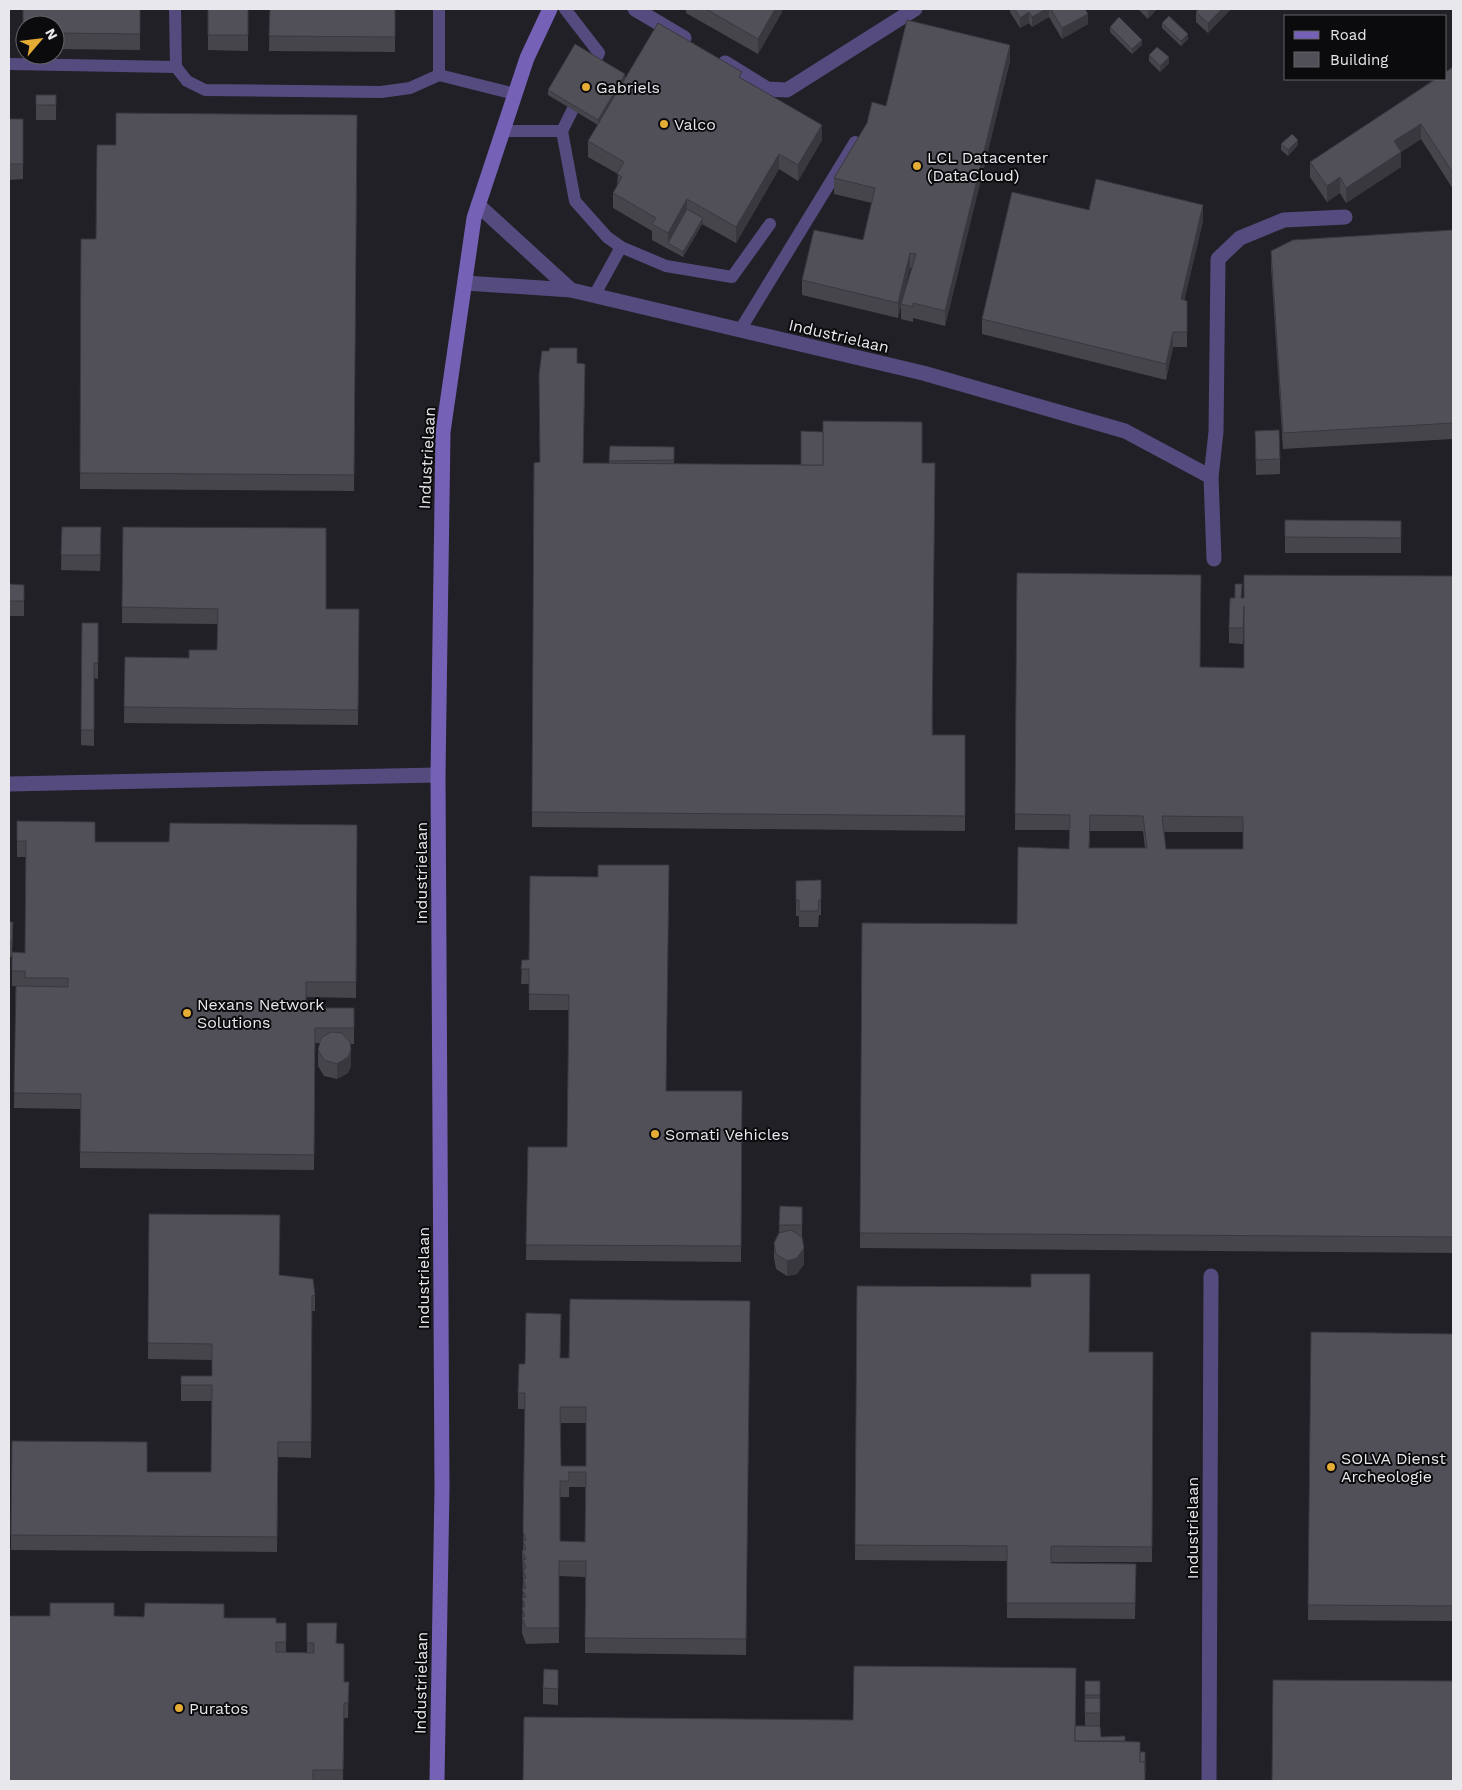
<svg xmlns="http://www.w3.org/2000/svg" width="1462" height="1790" font-family="'Work Sans',sans-serif">
  <style>
    .lines { fill: none; stroke-linecap: round; stroke-linejoin: round }
    .lane { stroke: #564b7f; stroke-width: 12 }
    .street { stroke: #564b7f; stroke-width: 15 }
    .secondary { stroke: #7561b5; stroke-width: 15 }
    .wall { fill: #46454c; fill-rule: evenodd }
    .shaded-wall { fill: #39383e }
    .building { fill: #515058; stroke: #39383e; fill-rule: evenodd }
    .poi-dot { fill: #e5ad35; stroke: #0b0a0d; stroke-width: 2 }
    .labels { text-anchor: middle; dominant-baseline: central; stroke-width: 4; stroke-linejoin: round; paint-order: stroke }
    .poi-label { font-size: 16px; fill: #e8e7ec; stroke: #0b0a0d; text-anchor: start }
    .street-label { font-size: 16px; fill: #e8e7ec; stroke: #0b0a0d }
  </style>
  <rect width="100%" height="100%" fill="#212027"/>
  <g class="lines">
    <!-- lane -->
    <g class="lane">
      <polyline points="175,9 176,67 187,81 205,90 381,92 410,88 439,75"/>
      <polyline points="439,9 439,75 515,94"/>
      <polyline points="565,9 599,53 590,72"/>
      <polyline points="9,64 176,67"/>
      <polyline points="503,131 562,131 580,95"/>
      <polyline points="562,131 575,201 607,237 621,247 594,296"/>
      <polyline points="621,247 666,266 732,277 770,224"/>
      <polyline points="740,330 855,142"/>
    </g>
    <!-- street -->
    <g class="street">
      <polyline points="635,9 684,38"/>
      <polyline points="725,63 767,89 787,90 915,9"/>
      <polyline points="478,205 571,290 923,373 1125,431 1211,477"/>
      <polyline points="465,283 571,290"/>
      <polyline points="1214,559 1211,477 1216,432 1218,259 1240,238 1284,220 1345,217"/>
      <polyline points="9,784 438,775"/>
      <polyline points="1209,1781 1211,1276"/>
    </g>
    <!-- secondary -->
    <polyline class="secondary" points="437,1781 442,1488 438,775 443,432 474,218 527,58 550,9"/>
  </g>
  <!-- wall -->
  <g class="wall">
    <polygon points="23,9 140,9 140,50 55,49 55,25 25,25 25,48 23,48"/>
    <polygon points="208,9 248,9 248,51 208,50"/>
    <polygon points="270,9 395,9 395,52 269,51"/>
    <polygon points="686,9 782,9 782,12 758,54 686,13"/>
    <polygon points="1010,9 1085,9 1088,24 1062,39 1049,17 1032,27 1029,23 1020,28 1010,12"/>
    <polygon points="1138,9 1157,9 1148,19"/>
    <polygon points="1230,9 1230,10 1208,33 1196,22 1196,12"/>
    <polygon points="1162,23 1188,39 1181,46 1162,28"/>
    <polygon points="1110,27 1142,45 1132,54 1110,32"/>
    <polygon points="1149,55 1169,63 1160,72 1149,61"/>
    <polygon points="1010,61 945,326 913,318 913,322 901,319 901,304 912,269 910,268 898,318 802,295 802,280 863,240 872,203 834,194 834,178 886,106"/>
    <polygon points="1453,67 1453,189 1421,139 1401,152 1401,167 1346,203 1340,193 1327,202 1310,177 1310,162"/>
    <polygon points="742,78 822,140 798,181 779,169 736,243 702,224 683,257 652,240 652,231 613,208 613,193 617,186 618,174 588,157 588,141 598,125 548,95 548,90 625,79"/>
    <rect x="36" y="95" width="20" height="25"/>
    <polygon points="357,115 354,491 80,489 81,239 96,239 116,145"/>
    <polygon points="9,119 23,119 23,179 9,180"/>
    <polygon points="1281,144 1298,145 1288,156 1281,150"/>
    <polygon points="1089,210 1203,221 1184,300 1187,301 1187,347 1173,347 1166,380 982,334 982,319"/>
    <polygon points="1453,230 1453,439 1283,449 1271,266 1271,251"/>
    <polygon points="549,351 577,363 585,379 583,463 609,463 610,446 674,447 674,464 801,465 922,463 933,735 965,735 965,831 532,827 534,463 540,462"/>
    <polygon points="1255,431 1280,459 1280,474 1256,475"/>
    <polygon points="1285,520 1401,521 1401,553 1285,553"/>
    <polygon points="62,527 101,543 100,571 61,570"/>
    <polygon points="123,527 326,609 359,609 358,725 124,723 125,657 189,658 217,650 217,624 122,623"/>
    <path d="M1017,573l183,94 44,1v-45l-1,21 -14,-1v-15l13,-30 211,-22v677l-593,-5 2,-325 155,1 52,-75 1,-19h-55zM1090,831h53l2,17h-56zM1164,832h79v17h-77z"/>
    <polygon points="9,584 24,585 24,616 9,616"/>
    <polygon points="82,623 98,623 98,679 94,678 94,746 81,745"/>
    <polygon points="17,821 95,842 169,842 357,825 356,998 306,997 306,1008 354,1008 354,1044 350,1044 351,1066 348,1073 337,1079 324,1076 318,1066 318,1050 320,1043 315,1043 314,1170 80,1168 80,1109 14,1108 16,986 12,986 12,957 9,957 9,922 13,937 12,952 25,953 26,857 17,857"/>
    <polygon points="530,876 666,1091 742,1091 741,1262 526,1260 528,1147 567,1147 569,1010 529,1010 529,984 521,984 522,960 529,960"/>
    <polygon points="821,880 821,915 819,915 818,927 799,927 799,916 796,916 796,881"/>
    <polygon points="780,1206 802,1207 802,1237 804,1264 797,1274 787,1276 776,1269 774,1258 774,1243 779,1234"/>
    <polygon points="149,1214 279,1275 315,1295 315,1311 312,1311 311,1458 278,1457 277,1552 11,1550 12,1441 147,1472 211,1472 212,1401 181,1401 181,1376 212,1376 212,1360 148,1359"/>
    <polygon points="857,1286 1089,1352 1153,1352 1152,1562 1051,1562 1051,1563 1136,1564 1135,1619 1007,1618 1007,1561 855,1560"/>
    <path d="M750,1301l-4,354 -161,-2v-76l-26,-1v67l-33,1 -4,-11 1,-54 -1,-28h1l2,-142h-7v-16l7,-29 36,-6h8zM561,1423h25v43h-25zM569,1487h16v55l-25,-1v-44h9z"/>
    <polygon points="1311,1332 1453,1334 1453,1621 1308,1620"/>
    <polygon points="114,1616 224,1618 276,1623 286,1623 286,1652 307,1653 307,1623 337,1643 344,1682 349,1682 348,1718 344,1718 343,1781 9,1781"/>
    <polygon points="854,1666 1076,1668 1075,1726 1085,1726 1085,1681 1100,1681 1100,1726 1101,1737 1125,1736 1125,1741 1140,1742 1140,1752 1145,1752 1145,1781 523,1781 524,1717 853,1720"/>
    <polygon points="558,1686 558,1705 543,1704 543,1688"/>
  </g>
  <!-- shaded-wall -->
  <g class="shaded-wall">
    <polygon points="775,9 782,9 782,12 758,54 758,39"/>
    <polygon points="1046,9 1049,9 1049,17 1032,27 1032,17"/>
    <polygon points="1148,9 1157,9 1148,19"/>
    <polygon points="1222,9 1230,9 1230,10 1208,33 1208,23"/>
    <polygon points="1029,12 1029,23 1020,28 1020,18"/>
    <polygon points="1088,14 1088,24 1062,39 1062,28"/>
    <polygon points="1188,34 1188,39 1181,46 1181,41"/>
    <polygon points="1142,40 1142,45 1132,54 1132,49"/>
    <polygon points="1010,45 1010,61 945,326 945,311"/>
    <polygon points="1169,57 1169,63 1160,72 1160,66"/>
    <polygon points="625,74 625,80 598,125 598,120"/>
    <polygon points="1421,124 1421,139 1401,152 1401,167 1346,203 1346,188 1394,141"/>
    <polygon points="822,125 822,140 798,181 798,165"/>
    <polygon points="1298,140 1298,145 1288,156 1288,150"/>
    <polygon points="779,154 779,169 736,243 736,227"/>
    <polygon points="1340,177 1340,193 1327,202 1327,186"/>
    <polygon points="687,199 687,215 668,243 668,233"/>
    <polygon points="1203,205 1203,221 1181,315 1181,299"/>
    <polygon points="703,218 703,223 683,257 683,252"/>
    <polygon points="910,253 910,268 898,318 898,303"/>
    <polygon points="1173,332 1173,347 1166,380 1166,364"/>
    <polygon points="1244,606 1244,621 1243,644 1243,628"/>
    <polygon points="351,1050 351,1066 348,1073 337,1079 337,1064"/>
    <polygon points="804,1248 804,1264 797,1274 787,1276 787,1261"/>
  </g>
  <!-- building -->
  <g class="building">
    <polygon points="23,9 140,9 140,34 55,33 55,25 25,25 25,33 23,33"/>
    <rect x="208" y="9" width="40" height="26"/>
    <polygon points="270,9 395,9 395,37 269,36"/>
    <polygon points="706,9 775,9 758,39"/>
    <polygon points="1015,9 1046,9 1032,17 1029,12 1020,18"/>
    <polygon points="1051,9 1085,9 1088,14 1062,28"/>
    <polygon points="1198,9 1222,9 1208,23 1196,12"/>
    <polygon points="1169,16 1188,34 1181,41 1162,23"/>
    <polygon points="1119,17 1142,40 1132,49 1110,27"/>
    <polygon points="907,20 1010,45 945,311 913,303 913,307 901,304 916,254 910,253 898,303 802,280 814,230 863,240 875,188 834,178 867,123 872,102 886,106"/>
    <polygon points="658,23 742,72 739,77 822,125 798,165 779,154 736,227 687,199 668,233 652,224 656,218 613,193 622,177 617,174 624,162 588,141"/>
    <polygon points="575,44 625,74 598,120 548,90"/>
    <polygon points="1157,47 1169,57 1160,66 1149,55"/>
    <polygon points="1453,67 1453,173 1421,124 1394,141 1401,152 1346,188 1340,177 1327,186 1310,162 1436,79 1446,79 1446,72"/>
    <rect x="36" y="95" width="20" height="10"/>
    <polygon points="116,113 357,115 354,475 80,473 81,239 96,239 97,145 116,145"/>
    <rect x="9" y="119" width="14" height="45"/>
    <polygon points="1292,134 1298,140 1288,150 1281,144"/>
    <polygon points="1096,179 1203,205 1181,299 1187,301 1187,332 1173,332 1166,364 982,319 1012,192 1089,210"/>
    <polygon points="687,209 703,218 683,252 668,243"/>
    <polygon points="1453,230 1453,423 1283,433 1271,251 1293,240"/>
    <polygon points="550,348 577,348 577,363 585,364 583,463 823,465 823,421 922,422 922,463 935,463 932,735 965,735 965,816 532,812 534,463 540,462 539,375 542,351 549,351"/>
    <polygon points="1279,430 1280,459 1256,460 1255,431"/>
    <polygon points="801,431 823,432 823,465 801,465"/>
    <polygon points="610,446 674,447 674,460 609,461"/>
    <polygon points="1285,520 1401,521 1401,538 1285,537"/>
    <polygon points="62,527 101,527 100,555 61,555"/>
    <polygon points="123,527 326,528 326,609 359,609 358,710 124,707 125,657 189,658 189,650 217,650 218,609 122,607"/>
    <path d="M1017,573l184,2 -1,92 44,1v-62l-1,22h-14l1,-30h5v-14h7l-1,14h3v-23l209,1v661l-593,-4 2,-310 155,1 1,-77 51,2 1,-34 -55,-1zM1090,815l53,1 4,32h-58zM1162,816l81,1v32h-77z"/>
    <polygon points="9,584 24,585 24,601 9,601"/>
    <polygon points="82,623 98,623 98,663 94,663 94,730 81,730"/>
    <polygon points="17,821 95,822 95,842 169,842 170,823 357,825 356,982 306,982 306,1008 354,1008 354,1028 315,1028 314,1155 80,1152 81,1094 14,1093 16,986 68,987 68,978 25,978 25,971 12,971 12,952 25,953 26,841 17,841"/>
    <polygon points="598,865 669,865 666,1091 742,1091 741,1246 526,1245 528,1147 567,1147 569,995 529,994 529,969 521,969 522,960 529,960 530,876 598,877"/>
    <polygon points="821,880 821,900 819,900 818,911 799,911 799,900 796,900 796,881"/>
    <polygon points="9,922 13,922 12,942 9,942"/>
    <polygon points="331,1032 342,1033 350,1042 351,1050 348,1057 337,1064 324,1060 318,1050 321,1038"/>
    <polygon points="780,1206 802,1207 802,1225 779,1225"/>
    <polygon points="149,1214 280,1215 279,1275 313,1279 315,1295 312,1296 311,1442 278,1442 277,1537 11,1535 12,1441 147,1442 147,1472 211,1472 212,1385 181,1385 181,1376 212,1376 212,1344 148,1343"/>
    <polygon points="791,1230 802,1237 804,1248 797,1258 787,1261 776,1254 774,1243 779,1233"/>
    <polygon points="1031,1274 1090,1274 1089,1352 1153,1352 1152,1547 1051,1546 1051,1563 1136,1564 1135,1603 1007,1603 1007,1546 855,1545 857,1286 1031,1287"/>
    <path d="M570,1299l180,2 -4,338 -161,-1 1,-77h-27v67h-33l-4,-11 3,-1 -3,-8 3,-2 -3,-8 4,-1 -4,-8 4,-1 -3,-9 3,-1 -3,-8 3,-2 -3,-8 3,-1 -4,-8 4,-2 -3,-8 3,-1 -3,-8 2,-139h-7l1,-29h6l1,-51 35,1 -1,44h9zM560,1407h26v59h-25zM569,1472h17l-1,70 -25,-1v-60h9z"/>
    <polygon points="1311,1332 1453,1334 1453,1606 1308,1605"/>
    <polygon points="50,1603 114,1603 114,1616 144,1617 145,1603 224,1604 224,1618 276,1618 276,1623 286,1623 286,1642 276,1642 276,1652 314,1653 314,1643 307,1643 307,1623 337,1623 336,1643 344,1644 344,1682 349,1682 348,1703 344,1703 343,1770 313,1770 313,1781 9,1781 9,1616 50,1616"/>
    <polygon points="854,1666 1076,1668 1075,1741 1140,1742 1140,1762 1145,1762 1145,1781 523,1781 524,1717 853,1720"/>
    <polygon points="544,1669 558,1670 558,1689 543,1688"/>
    <polygon points="1273,1680 1453,1681 1453,1781 1272,1781"/>
    <rect x="1085" y="1681" width="15" height="14"/>
    <rect x="1085" y="1698" width="15" height="15"/>
    <polygon points="1075,1726 1100,1726 1101,1737 1125,1736 1125,1741 1075,1741"/>
    <polygon points="1140,1752 1145,1752 1145,1772 1145,1762 1140,1762"/>
  </g>
  <!-- markers -->
  <g class="poi-dot">
    <circle cx="586" cy="87" r="5"/>
    <circle cx="664" cy="124" r="5"/>
    <circle cx="917" cy="166" r="5"/>
    <circle cx="187" cy="1013" r="5"/>
    <circle cx="655" cy="1134" r="5"/>
    <circle cx="1331" cy="1467" r="5"/>
    <circle cx="179" cy="1708" r="5"/>
  </g>
  <g class="labels">
    <!-- poi labels -->
    <g class="poi-label">
      <text x="596" y="87">Gabriels</text>
      <text x="674" y="124">Valco</text>
      <text x="927" y="157">LCL Datacenter<tspan x="927" dy="18">(DataCloud)</tspan></text>
      <text x="197" y="1004">Nexans Network<tspan x="197" dy="18">Solutions</tspan></text>
      <text x="665" y="1134">Somati Vehicles</text>
      <text x="1341" y="1458">SOLVA Dienst<tspan x="1341" dy="18">Archeologie</tspan></text>
      <text x="189" y="1708">Puratos</text>
    </g>
    <!-- street labels -->
    <g class="street-label">
      <text transform="translate(839 336) rotate(13)">Industrielaan</text>
      <text transform="translate(427 458) rotate(-87)">Industrielaan</text>
      <text transform="translate(421 873) rotate(-90)">Industrielaan</text>
      <text transform="translate(423 1278) rotate(-90)">Industrielaan</text>
      <text transform="translate(1192 1528) rotate(-90)">Industrielaan</text>
      <text transform="translate(421 1683) rotate(-89)">Industrielaan</text>
    </g>
  </g>
  <!-- border -->
  <rect width="1462" height="1790" fill="none" stroke="#e8e7ec" stroke-width="20"/>
  <!-- legend -->
  <rect x="1284" y="15" width="162" height="65" fill="#0b0a0d" stroke="#636266"/>
  <rect x="1294" y="31" width="25" height="8" fill="#7561b5" stroke="#636266"/>
  <text x="1330" y="40" font-size="15" fill="#e8e7ec">Road</text>
  <rect x="1294" y="52" width="25" height="15" fill="#515058" stroke="#636266"/>
  <text x="1330" y="65" font-size="15" fill="#e8e7ec">Building</text>
  <!-- north arrow -->
  <g transform="translate(40 40) rotate(62)"><circle r="24" fill="#0b0a0d" stroke="#636266"/>
  <path d="M0-4L9 19L0 12L-9 19Z" fill="#e5ad35"/>
  <text y="-8" font-size="14" font-weight="bold" text-anchor="middle" fill="#e8e7ec">N</text>
  </g>
</svg>
